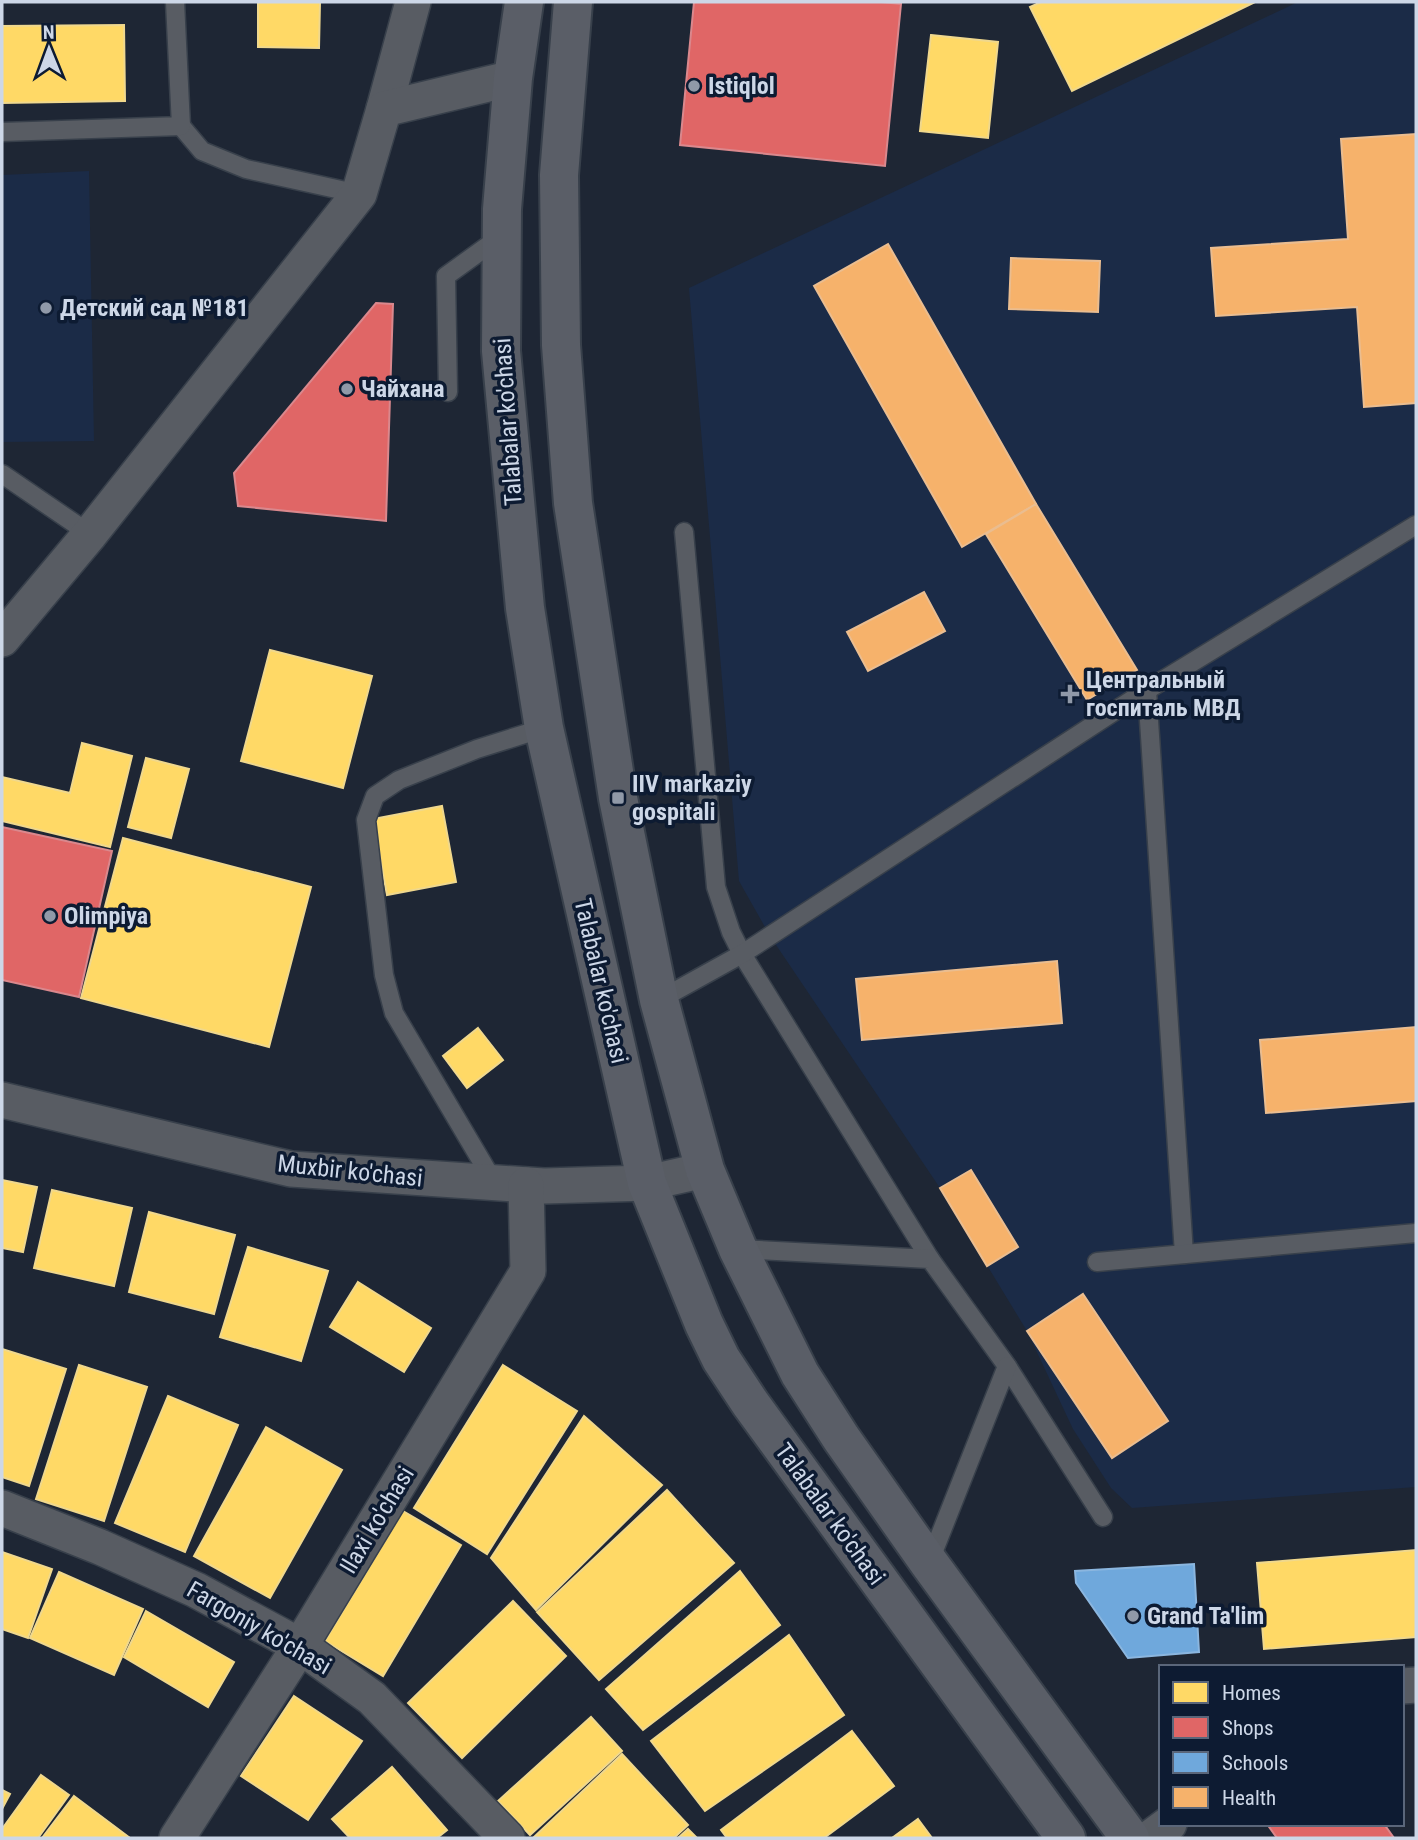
<svg xmlns="http://www.w3.org/2000/svg" width="1418" height="1840" font-family="'Roboto Condensed',sans-serif">
  <style>
    .built { fill: #1b2b47 }
    .homes { fill: #ffd966; stroke: #f0d88d; stroke-width: 2 }
    .shops { fill: #e06666; stroke: #da888d; stroke-width: 2 }
    .schools { fill: #6fa8dc; stroke: #8bb6df; stroke-width: 2 }
    .health { fill: #f6b26b; stroke: #eabd90; stroke-width: 2 }
    .lines { fill: none; stroke-linecap: round; stroke-linejoin: round }
    .service-casing { stroke: #38404b; stroke-width: 21 }
    .minor-casing { stroke: #38404b; stroke-width: 38 }
    .secondary-casing { stroke: #38404b; stroke-width: 42 }
    .service { stroke: #585c63; stroke-width: 18 }
    .minor { stroke: #585c63; stroke-width: 35 }
    .secondary { stroke: #5a5e67; stroke-width: 38 }
    .poi-dot { fill: #9099a8; stroke: #0d1b32; stroke-width: 2.5 }
    .labels { text-anchor: middle; dominant-baseline: central; stroke-width: 7; stroke-linejoin: round; paint-order: stroke }
    .poi-label { font-size: 24px; font-weight: bold; fill: #cdd7e7; stroke: #0d1b32; text-anchor: start }
    .street-label { font-size: 24px; fill: #cdd7e7; stroke: #0d1b32 }
  </style>
  <rect width="100%" height="100%" fill="#1e2634"/>
  <!-- built -->
  <g class="built">
    <polygon points="1298,2 1416,2 1416,1487 1132,1508 1111,1488 1073,1429 1027,1331 940,1188 770,936 739,881 689,288"/>
    <polygon points="89,171 94,441 2,442 2,175"/>
  </g>
  <!-- homes -->
  <g class="homes">
    <polygon points="258,2 320,2 319,48 258,47"/>
    <polygon points="1041,2 1255,2 1072,91 1030,7"/>
    <polygon points="124,25 125,101 2,103 2,26"/>
    <polygon points="931,35 998,42 988,138 920,131"/>
    <polygon points="270,650 372,676 343,788 241,761"/>
    <polygon points="82,743 132,756 110,847 2,821 2,777 70,793"/>
    <polygon points="146,758 189,769 171,838 128,827"/>
    <polygon points="442,806 456,882 387,895 373,819"/>
    <polygon points="123,838 311,887 269,1047 81,998"/>
    <polygon points="478,1028 503,1060 467,1088 443,1056"/>
    <polygon points="2,1180 37,1187 23,1252 2,1248"/>
    <polygon points="52,1190 132,1208 114,1286 34,1268"/>
    <polygon points="149,1212 235,1235 214,1314 129,1292"/>
    <polygon points="248,1247 328,1271 301,1361 220,1337"/>
    <polygon points="358,1282 431,1328 404,1372 330,1327"/>
    <polygon points="2,1349 66,1369 29,1486 2,1477"/>
    <polygon points="79,1365 147,1387 104,1521 36,1499"/>
    <polygon points="503,1365 577,1411 487,1554 414,1508"/>
    <polygon points="168,1396 238,1425 185,1552 115,1523"/>
    <polygon points="584,1416 662,1485 536,1610 491,1558"/>
    <polygon points="266,1427 342,1470 270,1598 194,1556"/>
    <polygon points="667,1490 734,1563 599,1680 537,1612"/>
    <polygon points="403,1511 461,1545 383,1676 325,1641"/>
    <polygon points="1416,1550 1416,1637 1264,1649 1257,1563"/>
    <polygon points="2,1552 52,1569 28,1638 2,1629"/>
    <polygon points="740,1571 780,1625 643,1730 606,1689"/>
    <polygon points="59,1572 143,1609 114,1675 30,1638"/>
    <polygon points="513,1601 566,1656 462,1758 408,1703"/>
    <polygon points="146,1611 234,1662 208,1707 124,1657"/>
    <polygon points="789,1635 844,1715 705,1811 651,1741"/>
    <polygon points="294,1696 362,1741 308,1820 241,1776"/>
    <polygon points="591,1717 622,1751 530,1835 498,1801"/>
    <polygon points="852,1731 894,1786 824,1838 727,1838 721,1830"/>
    <polygon points="622,1754 688,1825 674,1838 533,1838"/>
    <polygon points="392,1767 447,1830 437,1838 350,1838 332,1819"/>
    <polygon points="41,1775 69,1795 38,1838 2,1838 2,1829"/>
    <polygon points="2,1790 10,1794 2,1809"/>
    <polygon points="74,1796 130,1838 42,1838"/>
    <polygon points="918,1819 932,1838 892,1838"/>
    <polygon points="688,1829 697,1838 678,1838"/>
  </g>
  <!-- shops -->
  <g class="shops">
    <polygon points="694,2 881,2 901,4 885,166 680,145"/>
    <polygon points="376,303 393,304 386,521 238,506 234,473"/>
    <polygon points="2,827 112,851 79,997 2,980"/>
    <polygon points="1267,1824 1384,1824 1394,1838 1277,1838"/>
  </g>
  <!-- schools -->
  <polygon class="schools" points="1194,1564 1199,1652 1128,1658 1076,1583 1075,1571"/>
  <!-- health -->
  <g class="health">
    <polygon points="1416,134 1416,403 1364,407 1357,307 1216,316 1211,248 1348,239 1341,139"/>
    <polygon points="888,244 1036,504 962,547 814,286"/>
    <polygon points="1011,258 1100,261 1098,312 1009,309"/>
    <polygon points="1036,504 1137,670 1087,700 986,534"/>
    <polygon points="924,592 945,631 868,671 847,632"/>
    <polygon points="1057,961 1062,1023 862,1040 856,979"/>
    <polygon points="1416,1027 1416,1101 1266,1113 1260,1040"/>
    <polygon points="971,1170 1018,1247 987,1266 940,1188"/>
    <polygon points="1083,1294 1168,1421 1112,1458 1027,1331"/>
  </g>
  <g class="lines">
    <!-- service casing -->
    <g class="service-casing">
      <g id="service">
        <polyline points="181,126 202,151 246,169 359,194"/>
        <polyline points="2,132 181,126 175,2"/>
        <polyline points="448,392 446,276 500,237"/>
        <polyline points="2,474 90,534"/>
        <polyline points="684,532 716,887 731,932 742,954 930,1259"/>
        <polyline points="1147,690 1184,1254"/>
        <polyline points="659,1000 742,954 1147,690 1416,525"/>
        <polyline points="495,1184 394,1013 384,975 366,820 375,796 399,780 477,749 544,728"/>
        <polyline points="738,1249 930,1259 1007,1366 1103,1517"/>
        <polyline points="1097,1262 1416,1233"/>
        <polyline points="929,1563 1007,1366"/>
      </g>
    </g>
    <!-- minor casing -->
    <g class="minor-casing">
      <g id="minor">
        <polyline points="384,109 413,2"/>
        <polyline points="2,639 90,534 359,194 384,109 513,78"/>
        <polyline points="2,1100 291,1169 544,1186 647,1183 705,1170"/>
        <polyline points="2,1508 100,1547 196,1590 300,1646 372,1698 507,1838"/>
        <polyline points="1402,1686 1416,1685"/>
        <polyline points="177,1838 300,1646 528,1271 526,1185"/>
        <polyline points="1150,1838 1169,1824"/>
      </g>
    </g>
    <!-- secondary casing -->
    <g class="secondary-casing">
      <g id="secondary">
        <polyline points="524,2 513,78 502,209 501,351 525,608 544,728 647,1183 704,1324 721,1359 750,1403 1066,1838"/>
        <polyline points="573,2 559,175 561,345 573,503 618,798 659,1000 705,1170 738,1249 800,1374 841,1438 929,1563 1130,1838"/>
      </g>
    </g>
    <!-- service -->
    <use href="#service" class="service"/>
    <!-- minor -->
    <use href="#minor" class="minor"/>
    <!-- secondary -->
    <use href="#secondary" class="secondary"/>
  </g>
  <!-- markers -->
  <g class="poi-dot">
    <circle cx="694" cy="86" r="7"/>
    <circle cx="46" cy="308" r="7"/>
    <circle cx="347" cy="389" r="7"/>
    <path d="M1066.5 683.5h7v7h7v7h-7v7h-7v-7h-7v-7h7z"/>
    <rect x="611" y="791" width="14" height="14" rx="3.5"/>
    <circle cx="50" cy="916" r="7"/>
    <circle cx="1133" cy="1616" r="7"/>
  </g>
  <g class="labels">
    <!-- poi labels -->
    <g class="poi-label">
      <text x="708" y="86">Istiqlol</text>
      <text x="60" y="308">Детский сад №181</text>
      <text x="361" y="389">Чайхана</text>
      <text x="1086" y="680">Центральный<tspan x="1086" dy="28">госпиталь МВД</tspan></text>
      <text x="632" y="784">IIV markaziy<tspan x="632" dy="28">gospitali</tspan></text>
      <text x="64" y="916">Olimpiya</text>
      <text x="1147" y="1616">Grand Ta'lim</text>
    </g>
    <!-- street labels -->
    <g class="street-label">
      <text transform="translate(508 422) rotate(-94)">Talabalar ko'chasi</text>
      <text transform="translate(601 981) rotate(77)">Talabalar ko'chasi</text>
      <text transform="translate(350 1171) rotate(6)">Muxbir ko'chasi</text>
      <text transform="translate(830 1514) rotate(54)">Talabalar ko'chasi</text>
      <text transform="translate(377 1520) rotate(-59)">Ilaxi ko'chasi</text>
      <text transform="translate(259 1628) rotate(30)">Fargoniy ko'chasi</text>
    </g>
  </g>
  <!-- border -->
  <rect width="1418" height="1840" fill="none" stroke="#cdd7e7" stroke-width="7"/>
  <!-- legend -->
  <rect x="1159" y="1665" width="245" height="161" fill="#0d1b32" stroke="#5a667a" stroke-width="2"/>
  <rect x="1173" y="1682" width="35" height="21" fill="#ffd966" stroke="#5a667a" stroke-width="2"/>
  <text x="1222" y="1700" font-size="21" fill="#cdd7e7">Homes</text>
  <rect x="1173" y="1717" width="35" height="21" fill="#e06666" stroke="#5a667a" stroke-width="2"/>
  <text x="1222" y="1735" font-size="21" fill="#cdd7e7">Shops</text>
  <rect x="1173" y="1752" width="35" height="21" fill="#6fa8dc" stroke="#5a667a" stroke-width="2"/>
  <text x="1222" y="1770" font-size="21" fill="#cdd7e7">Schools</text>
  <rect x="1173" y="1787" width="35" height="21" fill="#f6b26b" stroke="#5a667a" stroke-width="2"/>
  <text x="1222" y="1805" font-size="21" fill="#cdd7e7">Health</text>
  <!-- north arrow -->
  <g transform="translate(49 49) rotate(359)" stroke="#0d1b32" stroke-width="5" paint-order="stroke">
  <path d="M0-5L12 26L0 18L-12 26Z" fill="#cdd7e7"/>
  <text y="-10" font-size="19" font-weight="bold" text-anchor="middle" fill="#cdd7e7">N</text>
  </g>
</svg>
